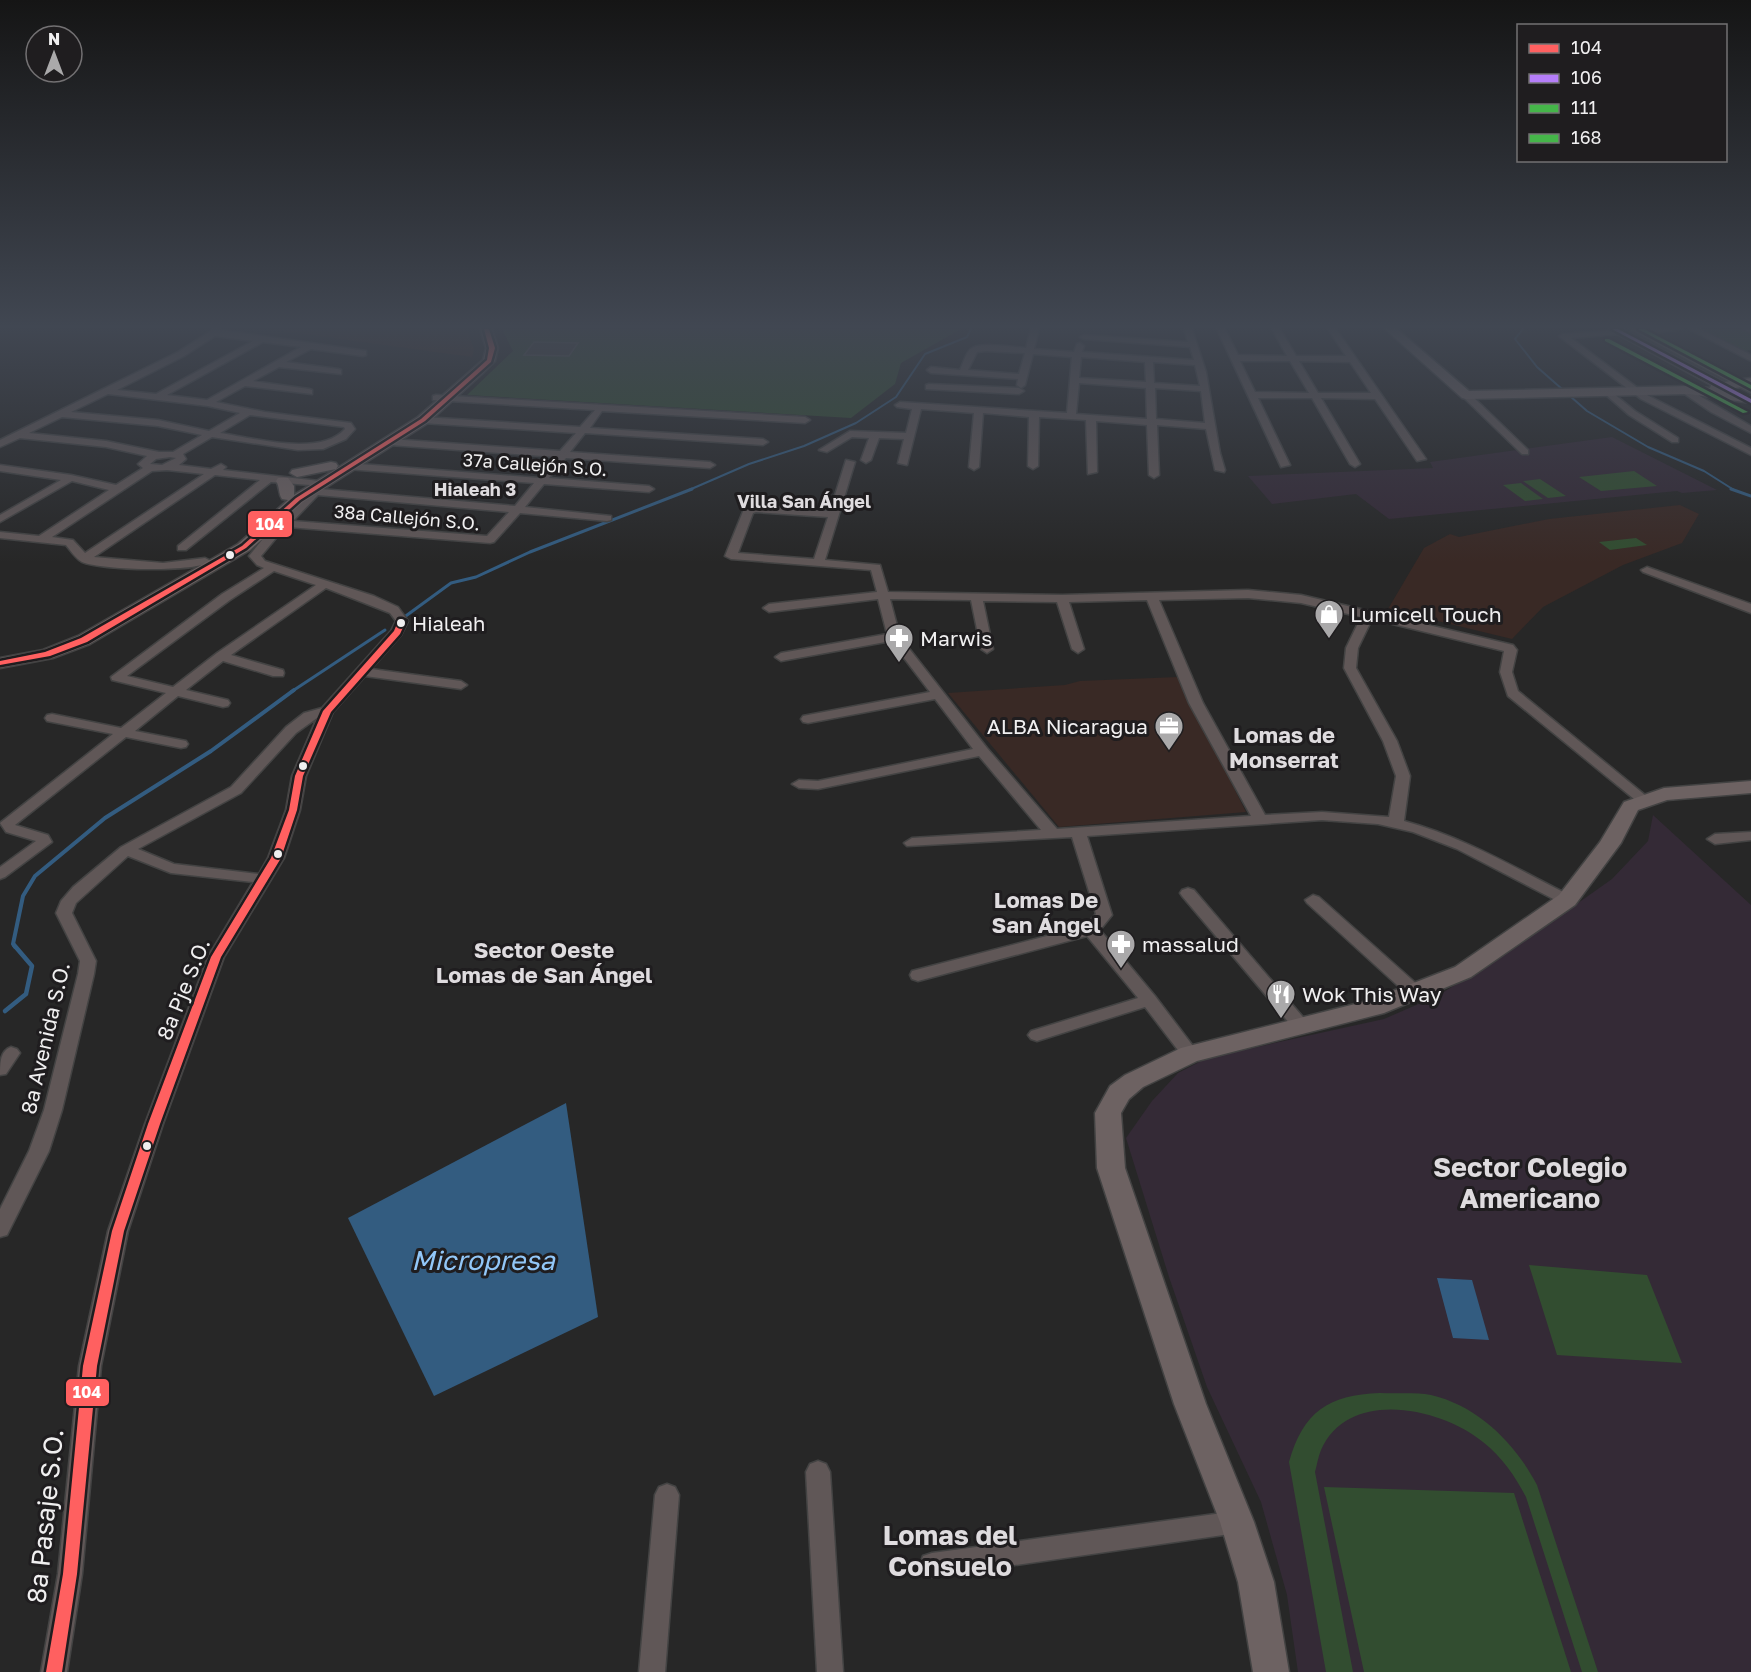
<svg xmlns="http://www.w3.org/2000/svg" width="1751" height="1672" font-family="'Golos Text',sans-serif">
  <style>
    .commercial { fill: #392925 }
    .education { fill: #342a36 }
    .green { fill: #324d30 }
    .water { fill: #335c80 }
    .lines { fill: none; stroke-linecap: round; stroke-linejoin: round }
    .stream-far3 { stroke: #335c80; stroke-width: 2 }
    .stream-far2 { stroke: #335c80; stroke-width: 3 }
    .stream-far1 { stroke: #335c80; stroke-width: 4 }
    .stream { stroke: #335c80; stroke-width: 4.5 }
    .building { fill: #41403f; stroke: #5a5a5a; stroke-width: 1.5 }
    .street-casing { stroke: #434343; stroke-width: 3 }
    .secondary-casing { stroke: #434343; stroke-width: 3 }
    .street { fill: #605757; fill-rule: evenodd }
    .secondary { fill: #6d6262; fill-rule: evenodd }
    .bus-1-casing { stroke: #1f1d1f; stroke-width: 5 }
    .bus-2-casing { stroke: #1f1d1f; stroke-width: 5 }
    .bus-3-casing { stroke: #1f1d1f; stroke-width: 5 }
    .bus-4-casing { stroke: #1f1d1f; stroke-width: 5 }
    .bus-1 { fill: #ff6060; fill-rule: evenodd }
    .bus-2 { fill: #b57ef9; fill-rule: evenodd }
    .bus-3 { fill: #45b549; fill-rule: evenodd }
    .bus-4 { fill: #45b549; fill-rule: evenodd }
    .bus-dot { fill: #f0eff0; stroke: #1f1d1f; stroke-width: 2 }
    .labels { text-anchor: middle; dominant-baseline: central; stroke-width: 6; stroke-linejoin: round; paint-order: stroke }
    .far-street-label { font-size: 18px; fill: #f0eff0; stroke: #1f1d1f }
    .far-neighbourhood-label { font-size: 18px; font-weight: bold; fill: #dfdcdf; stroke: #1f1d1f }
    .bus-label { font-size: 20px; fill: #f0eff0; stroke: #1f1d1f; text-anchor: start }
    .poi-label { font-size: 21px; fill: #f0eff0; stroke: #1f1d1f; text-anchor: start }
    .street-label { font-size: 21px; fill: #f0eff0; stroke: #1f1d1f }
    .neighbourhood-label { font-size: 22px; font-weight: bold; fill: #dfdcdf; stroke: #1f1d1f }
    .near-street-label { font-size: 26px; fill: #f0eff0; stroke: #1f1d1f }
    .near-neighbourhood-label { font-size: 27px; font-weight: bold; fill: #dfdcdf; stroke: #1f1d1f }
    .near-water-label { font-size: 27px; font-style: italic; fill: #92c7f8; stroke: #1f1d1f }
    .line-badge { stroke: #1f1d1f; stroke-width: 2 }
    .badge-label { font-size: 16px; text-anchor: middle; font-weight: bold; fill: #fff }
  </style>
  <rect width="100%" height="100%" fill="#272727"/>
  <!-- commercial -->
  <g class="commercial">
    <polygon points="267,329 467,329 474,350 472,357"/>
    <polygon points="1680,505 1699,514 1682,543 1623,565 1543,607 1512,639 1388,609 1424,548 1450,534 1459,537 1549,519"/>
    <polygon points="1178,677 1246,812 1059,827 948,693 1065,685 1080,681"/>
  </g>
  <!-- education -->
  <g class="education">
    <polygon points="1612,437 1717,490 1682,493 1677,491 1389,519 1356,494 1272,504 1248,476 1433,468 1430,462"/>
    <polygon points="1653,815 1751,905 1751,1672 1298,1672 1287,1595 1261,1502 1207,1387 1169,1277 1126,1138 1152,1101 1178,1073 1207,1058 1384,1019 1437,996 1503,956 1612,879 1648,841"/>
  </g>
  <!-- green -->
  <g class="green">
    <polygon points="502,329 961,329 901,363 895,384 851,418 467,395 513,351"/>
    <polygon points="1743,329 1751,333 1751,350 1743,351 1699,330"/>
    <polygon points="1634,471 1657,486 1601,491 1579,477"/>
    <polygon points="1540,479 1566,496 1548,498 1523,481"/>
    <polygon points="1521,483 1543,499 1525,501 1503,485"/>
    <polygon points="1636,538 1647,545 1610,550 1599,542"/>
    <polygon points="1529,1265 1647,1275 1682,1363 1557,1355"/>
    <path d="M1380,1393c16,1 35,-1 51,2 47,11 84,48 106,90l61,187h-16l-56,-175c-11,-21 -24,-40 -43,-55 -41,-34 -134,-55 -162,8 -3,7 -4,15 -6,22l38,200h-27l-37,-210c14,-50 39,-67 91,-69z"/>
    <polygon points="1324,1487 1514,1493 1571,1672 1364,1672"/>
  </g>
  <!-- water -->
  <g class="water">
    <polygon points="566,1103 598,1317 434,1396 348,1218"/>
    <polygon points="1437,1278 1472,1280 1489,1340 1453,1338"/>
  </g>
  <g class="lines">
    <!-- stream-far3 -->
    <g class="stream-far3">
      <polyline points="1523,329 1515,339 1537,367 1587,411 1648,447 1704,471 1734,490"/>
      <polyline points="689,490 749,464 804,446 856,423 896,397 925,354 967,337 971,329"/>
    </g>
    <!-- stream-far2 -->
    <g class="stream-far2">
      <polyline points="1731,489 1751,496"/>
      <polyline points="403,618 451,583 476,577 530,552 692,489"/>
      <polyline points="291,692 385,630"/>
    </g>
    <!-- stream-far1 -->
    <polyline class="stream-far1" points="15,947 13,944 23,896 35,876 105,818 211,751 294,690"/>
    <!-- stream -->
    <polyline class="stream" points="5,1011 26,994 32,966 14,945"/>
  </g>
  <!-- building -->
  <polygon class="building" points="534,342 578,343 569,356 524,355"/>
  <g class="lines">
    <!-- street casing -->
    <g class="street-casing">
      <g id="street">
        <path d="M214,329l152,22v4l-3,1 -52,-7 -25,13 52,7 3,1v4l-62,-7 -26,14 56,8 3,1v4l-67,-8 -29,16 49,10 86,11 4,6 -9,10 -23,10 -25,1 -86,-13 -29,17 3,5 -7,6 32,4 10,-5 5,3 -3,3 96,11 4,1v4l-52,-4 -85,68h-8v-4l82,-66 -45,-5 -121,82 69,6 42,-5 6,3c-14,12 -112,9 -129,1 -6,-3 -12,-12 -16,-17l-66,-7v-6l39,4 70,-46 -37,-9 -72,41v-7l61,-35 -61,-9v-6l71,10 45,10 27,-17 -5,-4 9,-8 -41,-9 -86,-9 -20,9v-7l178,-88zM215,336l38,5 -97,53 -39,-4 67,-34zM263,342l38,5 -94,53 -40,-5zM108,394l100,12 32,7 -31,18 -51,-11 -87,-8zM250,415l94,12 1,2c-25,28 -91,9 -125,4zM62,417l96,9 44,9 -29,17h-14l-53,-11 -77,-8zM170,457l6,1 -14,7 -12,-1 6,-5zM167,470l37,4 -119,79 -12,-13 -21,-3 100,-66z"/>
        <path d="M1031,329h8l-5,20 40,3 3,-8 3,-1 4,3 -2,6 112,8 -4,-13 -106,-8 -4,-2 4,-2 104,7 -4,-13h8l14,43 14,81 5,17 -1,2 -9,-2 -9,-41 -49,-4 2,50 -5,3 -5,-3 -2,-50 -51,-4 1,51 -9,2 -2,-54 -47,-3 -1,49 -5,3 -5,-3 1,-49 -46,-4 -4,54 -5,3 -5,-3 5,-54 -53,-4 -14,56 -9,-2 6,-24 -25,-1 -8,22 -5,3 -5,-3 8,-22 -17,-1 -25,15 -8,-2 31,-19 56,2 6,-24 -15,-2 -2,-2 5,-3 167,11 5,-56 -39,-3 -8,31 -4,3 -4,-3 1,-6 -87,-6 -4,-3 4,-3 29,3c3,-6 6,-19 12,-22 10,-6 42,-1 54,0zM986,351l39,2 -6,21 -51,-4 9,-18zM1081,357l64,5 1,20 -67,-4zM1153,362l42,3 5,21 -46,-3zM1079,383l67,5 1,31 -71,-5zM1155,388l46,3 4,32 -49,-4z"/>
        <path d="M1217,329h8l13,26 49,1 -15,-27h8l16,27h50l-18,-27h8l90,130 -9,2 -42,-62 -54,-1 39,66 -5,3 -5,-3 -38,-66h-54l32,67 -9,2zM1240,361h50l19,32 -54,-1zM1299,361l51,1 21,31h-53z"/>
        <polygon points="1629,329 1682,329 1648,334 1751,386 1751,393"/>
        <polygon points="1689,329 1700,329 1751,355 1751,361"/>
        <polygon points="1743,329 1751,329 1751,333"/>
        <polygon points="1618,330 1621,330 1621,334 1571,338 1647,395 1751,448 1751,455 1641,399 1559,336 1563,334"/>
        <polygon points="929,384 1019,388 1024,391 1019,394 926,389 926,385"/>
        <polygon points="1686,388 1751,426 1751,433 1711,412 1683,393 1683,389"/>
        <polygon points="1608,389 1635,411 1678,438 1678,442 1672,442 1629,415 1605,394 1605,390"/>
        <polygon points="1463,393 1469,393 1528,450 1528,454 1522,454 1463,397"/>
        <path d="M436,395l369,22 5,3 -5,3 -203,-12 -12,17 173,11 5,3 -5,3 -178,-12 -15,19 140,10 5,3 -5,3 -144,-10 -17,20 100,8 5,3 -5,3 -105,-8 -19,23 86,9v4l-4,1 -87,-8 -26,29 -4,1 -202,-16 -3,3h-8v-4l31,-32 -4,-3 5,-3 206,18 19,-23 -187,-14 -5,-3 5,-3 192,15 17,-21 -166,-12 -5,-3 5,-3 170,12 16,-18 -153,-10 -5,-3 5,-3 157,10 15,-17 -162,-10v-4zM318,495l191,17 -22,24 -194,-15z"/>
        <path d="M846,460l9,2 -30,98 55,5 8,27 174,3 186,-5 53,5 212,50 4,5 -5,22 6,19 133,109 -2,3h-10l-131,-107 -8,-24 4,-21 -132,-32 -14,29 -2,20 41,73 13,35 -6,45c60,16 113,48 169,76l2,3 -2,3h-12l-104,-54 -44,-17 -35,-8 -56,-4 -235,16 25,79 -12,15 55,66 44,58 -3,4 -6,2 -6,-2 -39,-51 -108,34 -6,-2 -3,-4 3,-4 107,-33 -51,-62 -169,45 -6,-2 -2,-4 2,-4 173,-45 11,-12 -24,-77 -165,9 -3,-3 8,-5 129,-8 -62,-74 -161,33 -19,-1 -7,-4 7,-4 19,1 155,-32 -38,-50 -127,24 -5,-1 -2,-3 2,-3 5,-1 122,-23 -39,-51 -110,20 -6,-4 6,-4 106,-19 -9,-35 -109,13 -6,-4 6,-4 108,-12 -6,-22 -140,-11 -6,-3 19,-47 12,-3 74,5zM756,512l72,5 -14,42 -76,-6 15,-40zM1248,598l53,5 60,14 -15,31 -2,20 39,73 13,35 -7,41 -67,-5 -57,3 -62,-112 -44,-103zM890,599l81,1 10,49 6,4 6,-4 -10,-48 74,1 15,47 6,4 6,-4 -15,-47 78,-2 42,103 62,113 -194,13 -70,-81 -87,-111z"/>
        <path d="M256,533l18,3 2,2 -15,18 4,5 109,35 24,11 10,14 -7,14 -30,34 90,12 6,4 -6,4 -96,-13 -32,36 -27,64 -6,34 -16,48 -60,99 -61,167 -35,107 -27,135 -19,208 -15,98h-26l17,-98 21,-208 29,-135 37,-107 63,-167 45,-75 -82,-9 -43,-17 -52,47 -4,10 24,48 -2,13 -32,136 -13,41 -42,84 -7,2v-28l29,-58 15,-41 34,-136 2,-13 -24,-48 5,-12 12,-14 48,-40 110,-60 55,-60 18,-14 18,-5 69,-77 5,-10 -6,-8 -64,-25 -95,67 52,15 1,3 -1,3h-10l-50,-15 -37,29 42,10 2,3 -2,3 -5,1 -45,-11 -43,35 51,10 2,3 -2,3 -5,1 -55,-11 -111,88 33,10 4,7 -47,35 -5,2v-12l36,-26 -30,-9 -6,-9 113,-89 -66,-13 -2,-3 2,-3 5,-1 69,14 45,-35 -54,-13 -1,-3 111,-83 42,-26 -7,-3 -8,-9 13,-16 -10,-2 -1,-2zM274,571l42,14 -99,68 -44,34 -46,-11 103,-76zM317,718l-25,58 -6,34 -18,48 -9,16 -85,-10 -36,-15 103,-56 55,-60z"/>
        <polygon points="1647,567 1751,604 1751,613 1643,572 1641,570"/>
        <polygon points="1751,832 1751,840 1715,844 1707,839 1715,834"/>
        <polygon points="1188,888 1194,890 1308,1023 1311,1027 1308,1031 1296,1031 1182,896 1180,893 1182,890"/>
        <polygon points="1313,895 1319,897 1420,987 1423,991 1420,995 1408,995 1307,903 1305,900"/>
        <path d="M11,1047l6,2 3,4 -14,21 -6,1c0,-12 0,-24 11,-28z"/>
        <polygon points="818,1461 826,1464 830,1472 843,1672 817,1672 806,1472 810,1464"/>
        <polygon points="667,1484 675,1487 679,1495 665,1672 639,1672 655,1495 659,1487"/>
        <polygon points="1237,1511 1246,1514 1249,1522 1246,1530 1237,1533 932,1577 923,1574 920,1565 923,1556 932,1553"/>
      </g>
    </g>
    <!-- secondary casing -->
    <g class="secondary-casing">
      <g id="secondary">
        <path d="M480,329h12l6,19 -3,13 -13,13 -54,49 -125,79 -53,48 -160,94 -37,14 -53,10v-10l43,-8 35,-14 160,-92 50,-44 -6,-1c-4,-6 -2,-12 -6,-18l2,-3h10l6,8v9l42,-26 -39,8 -7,-4 2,-3 39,-8 5,1 2,3 -2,3 82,-52 65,-57 3,-12z"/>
        <polygon points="1385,329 1397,329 1469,391 1689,386 1710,388 1711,385 1608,329 1623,329 1724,382 1751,378 1751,386 1735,388 1734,393 1751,397 1751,403 1689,394 1466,399 1462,398"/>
        <polygon points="1751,781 1751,793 1667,800 1638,810 1621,843 1575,905 1471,977 1384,1013 1197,1061 1143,1087 1129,1099 1121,1113 1125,1168 1206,1404 1254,1522 1274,1582 1289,1672 1253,1672 1238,1582 1220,1522 1174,1404 1097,1168 1095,1113 1110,1086 1125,1075 1181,1048 1367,1001 1455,967 1559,895 1600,842 1624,802 1664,788"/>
      </g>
    </g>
    <!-- street -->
    <use href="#street" class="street"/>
    <!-- secondary -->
    <use href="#secondary" class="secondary"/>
    <!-- bus-1 casing -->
    <g class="bus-1-casing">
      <g id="bus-1">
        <polygon points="484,329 489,329 495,348 491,362 425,421 300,500 246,548 87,642 50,656 0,665 0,661 45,652 81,638 242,546 296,498 421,419 476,370 487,360 489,348"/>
        <polygon points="399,619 402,619 406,621 400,634 331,712 303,776 297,810 281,858 221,957 160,1124 124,1231 97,1366 77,1574 62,1672 46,1672 63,1574 83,1366 112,1231 148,1124 211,957 271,858 289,810 295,776 323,711 394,631"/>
      </g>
    </g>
    <!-- bus-2 casing -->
    <g class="bus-2-casing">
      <polygon id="bus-2" points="1612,329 1618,329 1751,399 1751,403"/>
    </g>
    <!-- bus-3 casing -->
    <g class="bus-3-casing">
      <polygon id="bus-3" points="1605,339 1609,339 1748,412 1743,413 1605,341"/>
    </g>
    <!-- bus-4 casing -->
    <g class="bus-4-casing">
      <polygon id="bus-4" points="1638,329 1644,329 1751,385 1751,389"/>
    </g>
    <!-- bus-1 -->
    <use href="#bus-1" class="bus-1"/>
    <!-- bus-2 -->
    <use href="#bus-2" class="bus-2"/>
    <!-- bus-3 -->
    <use href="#bus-3" class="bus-3"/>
    <!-- bus-4 -->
    <use href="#bus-4" class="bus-4"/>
  </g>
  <!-- sky -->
  <linearGradient id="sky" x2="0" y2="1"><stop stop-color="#151515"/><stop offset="0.58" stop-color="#414752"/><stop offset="1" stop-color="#414752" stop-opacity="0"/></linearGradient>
  <rect width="1751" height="563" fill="url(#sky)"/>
  <!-- icons -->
  <defs>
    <g id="shop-pin" transform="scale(1.5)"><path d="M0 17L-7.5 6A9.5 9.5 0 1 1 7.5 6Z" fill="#aaa9aa" stroke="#1f1d1f"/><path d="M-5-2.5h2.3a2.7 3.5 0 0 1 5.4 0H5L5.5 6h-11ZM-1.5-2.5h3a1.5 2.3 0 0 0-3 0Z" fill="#fff"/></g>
    <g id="pharmacy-pin" transform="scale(1.5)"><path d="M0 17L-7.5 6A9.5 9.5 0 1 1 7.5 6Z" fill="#aaa9aa" stroke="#1f1d1f"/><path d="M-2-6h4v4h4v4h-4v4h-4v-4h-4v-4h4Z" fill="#fff"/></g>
    <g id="office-pin" transform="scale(1.5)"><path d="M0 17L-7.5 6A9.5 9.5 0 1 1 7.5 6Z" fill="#aaa9aa" stroke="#1f1d1f"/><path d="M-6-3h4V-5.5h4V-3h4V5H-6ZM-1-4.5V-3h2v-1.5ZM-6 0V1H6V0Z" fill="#fff"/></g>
    <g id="restaurant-pin" transform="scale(1.5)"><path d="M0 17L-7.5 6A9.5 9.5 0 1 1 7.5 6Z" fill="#aaa9aa" stroke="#1f1d1f"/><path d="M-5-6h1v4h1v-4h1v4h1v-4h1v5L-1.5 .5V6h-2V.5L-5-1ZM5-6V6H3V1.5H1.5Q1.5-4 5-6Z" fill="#fff"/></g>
  </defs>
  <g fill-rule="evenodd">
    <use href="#shop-pin" x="1329" y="614"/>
    <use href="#pharmacy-pin" x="899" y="638"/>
    <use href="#office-pin" x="1169" y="726"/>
    <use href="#pharmacy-pin" x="1121" y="944"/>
    <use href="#restaurant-pin" x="1281" y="994"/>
  </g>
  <!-- markers -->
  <g class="bus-dot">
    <circle cx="230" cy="555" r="5"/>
    <circle cx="401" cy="623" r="5"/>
    <circle cx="303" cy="766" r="5"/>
    <circle cx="278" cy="854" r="5"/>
    <circle cx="147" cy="1146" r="5"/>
  </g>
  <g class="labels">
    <!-- far-street labels -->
    <g class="far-street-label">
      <text transform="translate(535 464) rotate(4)">37a Callejón S.O.</text>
      <text transform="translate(407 517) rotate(5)">38a Callejón S.O.</text>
    </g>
    <!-- far-neighbourhood labels -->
    <g class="far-neighbourhood-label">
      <text x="475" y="489">Hialeah 3</text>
      <text x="804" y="501">Villa San Ángel</text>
    </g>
    <!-- bus labels -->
    <g class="bus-label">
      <text x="412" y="623">Hialeah</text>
    </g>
    <!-- poi labels -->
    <g class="poi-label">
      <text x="1350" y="614">Lumicell Touch</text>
      <text x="920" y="638">Marwis</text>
      <text x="1148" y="726" text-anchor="end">ALBA Nicaragua</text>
      <text x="1142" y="944">massalud</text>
      <text x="1302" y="994">Wok This Way</text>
    </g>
    <!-- street labels -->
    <g class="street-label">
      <text transform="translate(183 989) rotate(-68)">8a Pje S.O.</text>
      <text transform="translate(45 1038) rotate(-77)">8a Avenida S.O.</text>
    </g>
    <!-- neighbourhood labels -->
    <g class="neighbourhood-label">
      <text x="1284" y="734">Lomas de<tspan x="1284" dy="25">Monserrat</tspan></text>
      <text x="1046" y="899">Lomas De<tspan x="1046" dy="25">San Ángel</tspan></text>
      <text x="544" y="949">Sector Oeste<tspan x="544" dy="25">Lomas de San Ángel</tspan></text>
    </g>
    <!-- near-street labels -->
    <g class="near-street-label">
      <text transform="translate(45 1516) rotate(-84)">8a Pasaje S.O.</text>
    </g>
    <!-- near-neighbourhood labels -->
    <g class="near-neighbourhood-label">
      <text x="1530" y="1167">Sector Colegio<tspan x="1530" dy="31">Americano</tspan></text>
      <text x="950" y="1535">Lomas del<tspan x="950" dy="31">Consuelo</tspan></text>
    </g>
    <!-- near-water labels -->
    <g class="near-water-label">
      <text x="483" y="1260">Micropresa</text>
    </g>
  </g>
  <g class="line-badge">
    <rect x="247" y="510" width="46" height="28" rx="6" fill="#ff6060"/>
    <rect x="65" y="1378" width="45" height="29" rx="6" fill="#ff6060"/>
  </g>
  <g class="badge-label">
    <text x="270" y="530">104</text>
    <text x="87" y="1398">104</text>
  </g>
  <!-- legend -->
  <rect x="1517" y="24" width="210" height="138" fill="#1f1d1f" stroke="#737173" stroke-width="1.5"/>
  <rect x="1529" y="44" width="30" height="9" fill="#ff6060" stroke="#737173" stroke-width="1.5"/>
  <text x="1571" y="54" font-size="18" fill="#f0eff0">104</text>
  <rect x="1529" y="74" width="30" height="9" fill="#b57ef9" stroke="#737173" stroke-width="1.5"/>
  <text x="1571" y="84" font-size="18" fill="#f0eff0">106</text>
  <rect x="1529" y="104" width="30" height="9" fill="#45b549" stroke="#737173" stroke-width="1.5"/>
  <text x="1571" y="114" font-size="18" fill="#f0eff0">111</text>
  <rect x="1529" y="134" width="30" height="9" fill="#45b549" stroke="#737173" stroke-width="1.5"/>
  <text x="1571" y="144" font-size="18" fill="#f0eff0">168</text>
  <!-- north arrow -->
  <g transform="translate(54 54)"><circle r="28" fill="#1f1d1f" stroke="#737173" stroke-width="1.5"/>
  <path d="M0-4.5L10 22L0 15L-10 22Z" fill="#aaa9aa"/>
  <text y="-9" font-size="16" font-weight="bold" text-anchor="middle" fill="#f0eff0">N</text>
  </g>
</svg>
